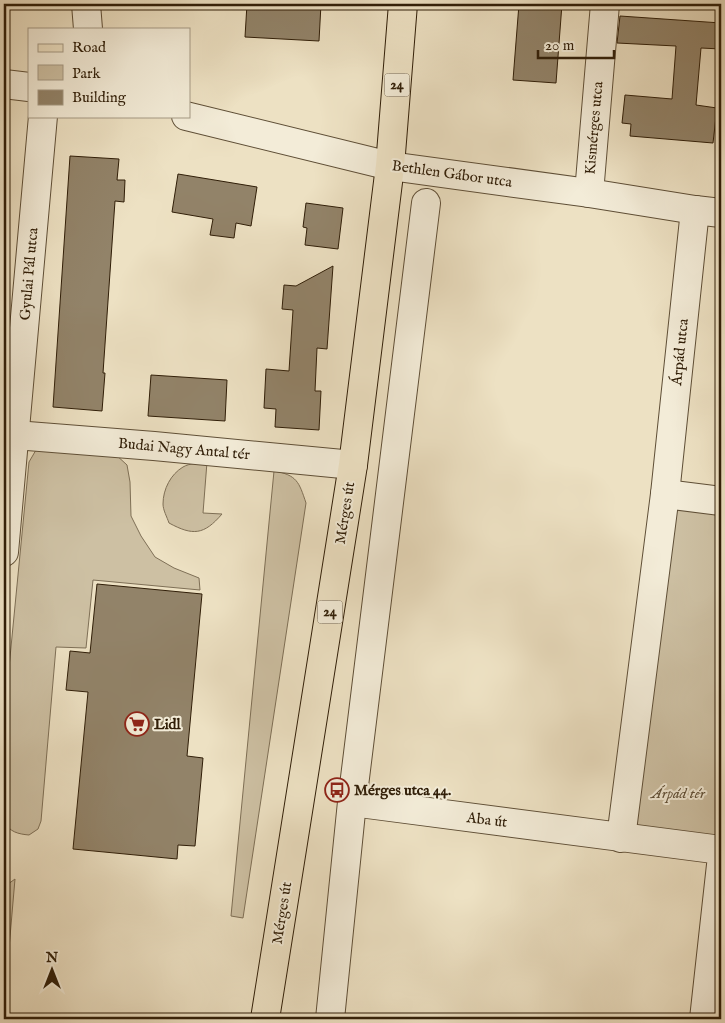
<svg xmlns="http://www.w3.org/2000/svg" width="725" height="1023" font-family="'IM FELL English',serif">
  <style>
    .green { fill: #cdc0a3; stroke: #7e6f56 }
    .building { fill: #928369; stroke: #301e08 }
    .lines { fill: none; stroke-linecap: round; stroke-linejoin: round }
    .minor-casing { stroke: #5f4f37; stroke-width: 30 }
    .primary-casing { stroke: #301e08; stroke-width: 30 }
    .minor { stroke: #f3ecd8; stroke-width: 28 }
    .primary { stroke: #ede1c3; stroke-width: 28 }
    .labels { text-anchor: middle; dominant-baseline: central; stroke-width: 4; stroke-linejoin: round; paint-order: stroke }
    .shield { fill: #f3ecd8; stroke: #6a5c46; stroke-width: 1 }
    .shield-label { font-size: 14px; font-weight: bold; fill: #301e08 }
    .street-label { font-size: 15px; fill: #301e08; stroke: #f3ecd8 }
    .poi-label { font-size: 15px; font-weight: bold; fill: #301e08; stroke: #f3ecd8; text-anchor: start }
    .park-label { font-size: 15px; font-style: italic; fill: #5f4f36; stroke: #f3ecd8 }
  </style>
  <rect width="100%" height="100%" fill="#ede1c3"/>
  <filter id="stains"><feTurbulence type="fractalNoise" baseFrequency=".004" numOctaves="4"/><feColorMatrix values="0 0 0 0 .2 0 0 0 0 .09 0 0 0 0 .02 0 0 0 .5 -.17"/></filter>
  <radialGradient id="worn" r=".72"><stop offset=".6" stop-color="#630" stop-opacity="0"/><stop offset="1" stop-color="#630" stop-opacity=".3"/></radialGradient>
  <!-- green -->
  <g class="green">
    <path d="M58,446l56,7 13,12 3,17 1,34 10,20 14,21 19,11 25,10 1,12 -107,-10 -7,68 -30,-1 -15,174 -3,8 -9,6c-11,-1 -19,-3 -25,-13v-103l25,-257 7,-12z"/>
    <path d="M207,462l-4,51 19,1c-18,21 -29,22 -53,9 -2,-6 -6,-13 -6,-19 0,-15 8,-30 20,-37 7,-4 16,-4 24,-5z"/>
    <path d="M274,471c23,4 25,11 32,32l-63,415 -12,-2z"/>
    <polygon points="670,499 721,505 721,825 719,845 630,830"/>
    <polygon points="15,879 4,1006 4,887"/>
  </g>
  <!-- building -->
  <g class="building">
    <polygon points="247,4 321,4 319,41 245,37"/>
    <polygon points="519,4 562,4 556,83 513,80"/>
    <polygon points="620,16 721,23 721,49 701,48 696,105 717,108 713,143 630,136 631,124 622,123 625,95 672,99 676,46 617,43"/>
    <polygon points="70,156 119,159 117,180 125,180 124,202 115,201 103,373 105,373 102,411 53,407"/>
    <polygon points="178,174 257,187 251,226 236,223 234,238 210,235 213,219 172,212"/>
    <polygon points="306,203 343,208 338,249 305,245 307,228 303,227"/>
    <polygon points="333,266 327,349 317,348 315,391 321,391 319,430 275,427 276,409 264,408 266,369 289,371 293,310 282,309 284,285 296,286"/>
    <polygon points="151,375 227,380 225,421 148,416"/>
    <polygon points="97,584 202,594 187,756 203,758 195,846 178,845 177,859 73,849 88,692 66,690 70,651 90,653"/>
  </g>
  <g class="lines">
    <!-- minor casing -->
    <g class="minor-casing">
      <g id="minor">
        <polyline points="86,4 88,29"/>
        <polyline points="4,84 29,87"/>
        <polyline points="186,116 390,166 589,193 695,210 721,213"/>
        <polyline points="589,193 605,4"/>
        <polyline points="15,435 154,446 353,465"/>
        <polyline points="665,494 721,501"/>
        <polyline points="4,552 43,116"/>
        <polyline points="352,802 721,850"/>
        <polyline points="621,838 665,494 695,210"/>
        <polyline points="330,1019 352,802 426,203"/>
        <polyline points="704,1019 721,865"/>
      </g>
    </g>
    <!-- primary casing -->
    <g class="primary-casing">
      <polyline id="primary" points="265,1019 353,465 390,166 403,4"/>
    </g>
    <!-- minor -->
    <use href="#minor" class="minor"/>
    <!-- primary -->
    <use href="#primary" class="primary"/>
  </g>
  <!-- icons -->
  <defs>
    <g id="supermarket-ring" transform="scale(1.25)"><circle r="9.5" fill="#f3ecd8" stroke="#8f2418" stroke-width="1.5"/><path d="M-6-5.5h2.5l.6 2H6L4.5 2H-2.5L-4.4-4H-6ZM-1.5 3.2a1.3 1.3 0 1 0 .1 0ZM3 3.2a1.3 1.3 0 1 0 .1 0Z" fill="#8f2418"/></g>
    <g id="bus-ring" transform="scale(1.25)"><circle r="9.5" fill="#f3ecd8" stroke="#8f2418" stroke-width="1.5"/><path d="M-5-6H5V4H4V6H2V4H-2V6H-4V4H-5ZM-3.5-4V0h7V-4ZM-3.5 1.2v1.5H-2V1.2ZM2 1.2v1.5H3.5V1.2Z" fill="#8f2418"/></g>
  </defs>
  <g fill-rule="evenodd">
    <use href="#supermarket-ring" x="137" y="724"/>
    <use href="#bus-ring" x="337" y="790"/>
  </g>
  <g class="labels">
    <!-- shield labels -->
    <g class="shield">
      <rect x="384.5" y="73.5" width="25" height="23" rx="4"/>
      <rect x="317.5" y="600.5" width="25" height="23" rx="4"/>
    </g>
    <g class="shield-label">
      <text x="397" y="85">24</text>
      <text x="330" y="612">24</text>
    </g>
    <!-- street labels -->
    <g class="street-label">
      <text transform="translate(594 128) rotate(-85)">Kismérges utca</text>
      <text transform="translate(452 174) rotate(8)">Bethlen Gábor utca</text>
      <text transform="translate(29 274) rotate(-85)">Gyulai Pál utca</text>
      <text transform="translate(680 352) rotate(-84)">Árpád utca</text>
      <text transform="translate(184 449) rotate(5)">Budai Nagy Antal tér</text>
      <text transform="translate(345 513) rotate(-81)">Mérges út</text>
      <text transform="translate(487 820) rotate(7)">Aba út</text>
      <text transform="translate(282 913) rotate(-81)">Mérges út</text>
    </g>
    <!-- poi labels -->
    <g class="poi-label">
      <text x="154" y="724">Lidl</text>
      <text x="354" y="790">Mérges utca 44.</text>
    </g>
    <!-- park labels -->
    <g class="park-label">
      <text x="678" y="793">Árpád tér</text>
    </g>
  </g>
  <!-- margin -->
  <rect width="725" height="1023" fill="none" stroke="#ede1c3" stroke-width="20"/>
  <rect x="5" y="5" width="715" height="1013" fill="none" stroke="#301e08" stroke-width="2.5"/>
  <rect x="10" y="10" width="705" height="1003" fill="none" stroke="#301e08"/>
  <!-- legend -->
  <rect x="28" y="28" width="162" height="90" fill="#f3ecd8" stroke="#a59a85"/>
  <rect x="38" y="44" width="25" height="8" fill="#ede1c3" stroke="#a59a85"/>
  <text x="72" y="52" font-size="15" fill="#301e08">Road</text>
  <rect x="38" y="65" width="25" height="15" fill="#cdc0a3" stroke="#a59a85"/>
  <text x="72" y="78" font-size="15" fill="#301e08">Park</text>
  <rect x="38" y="90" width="25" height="15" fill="#928369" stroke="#a59a85"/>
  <text x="72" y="102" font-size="15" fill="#301e08">Building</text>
  <!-- north arrow -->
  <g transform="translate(52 970)" stroke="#f3ecd8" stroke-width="4" paint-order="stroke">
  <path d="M0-4L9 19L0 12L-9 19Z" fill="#301e08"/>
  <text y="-8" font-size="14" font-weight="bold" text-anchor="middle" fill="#301e08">N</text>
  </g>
  <!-- scale -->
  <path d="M538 50v8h76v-8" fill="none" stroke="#301e08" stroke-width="2.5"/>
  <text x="545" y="50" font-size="15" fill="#301e08" stroke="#f3ecd8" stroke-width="4" paint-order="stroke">20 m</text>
  <rect width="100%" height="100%" filter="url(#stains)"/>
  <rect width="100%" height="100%" fill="url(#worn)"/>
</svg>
